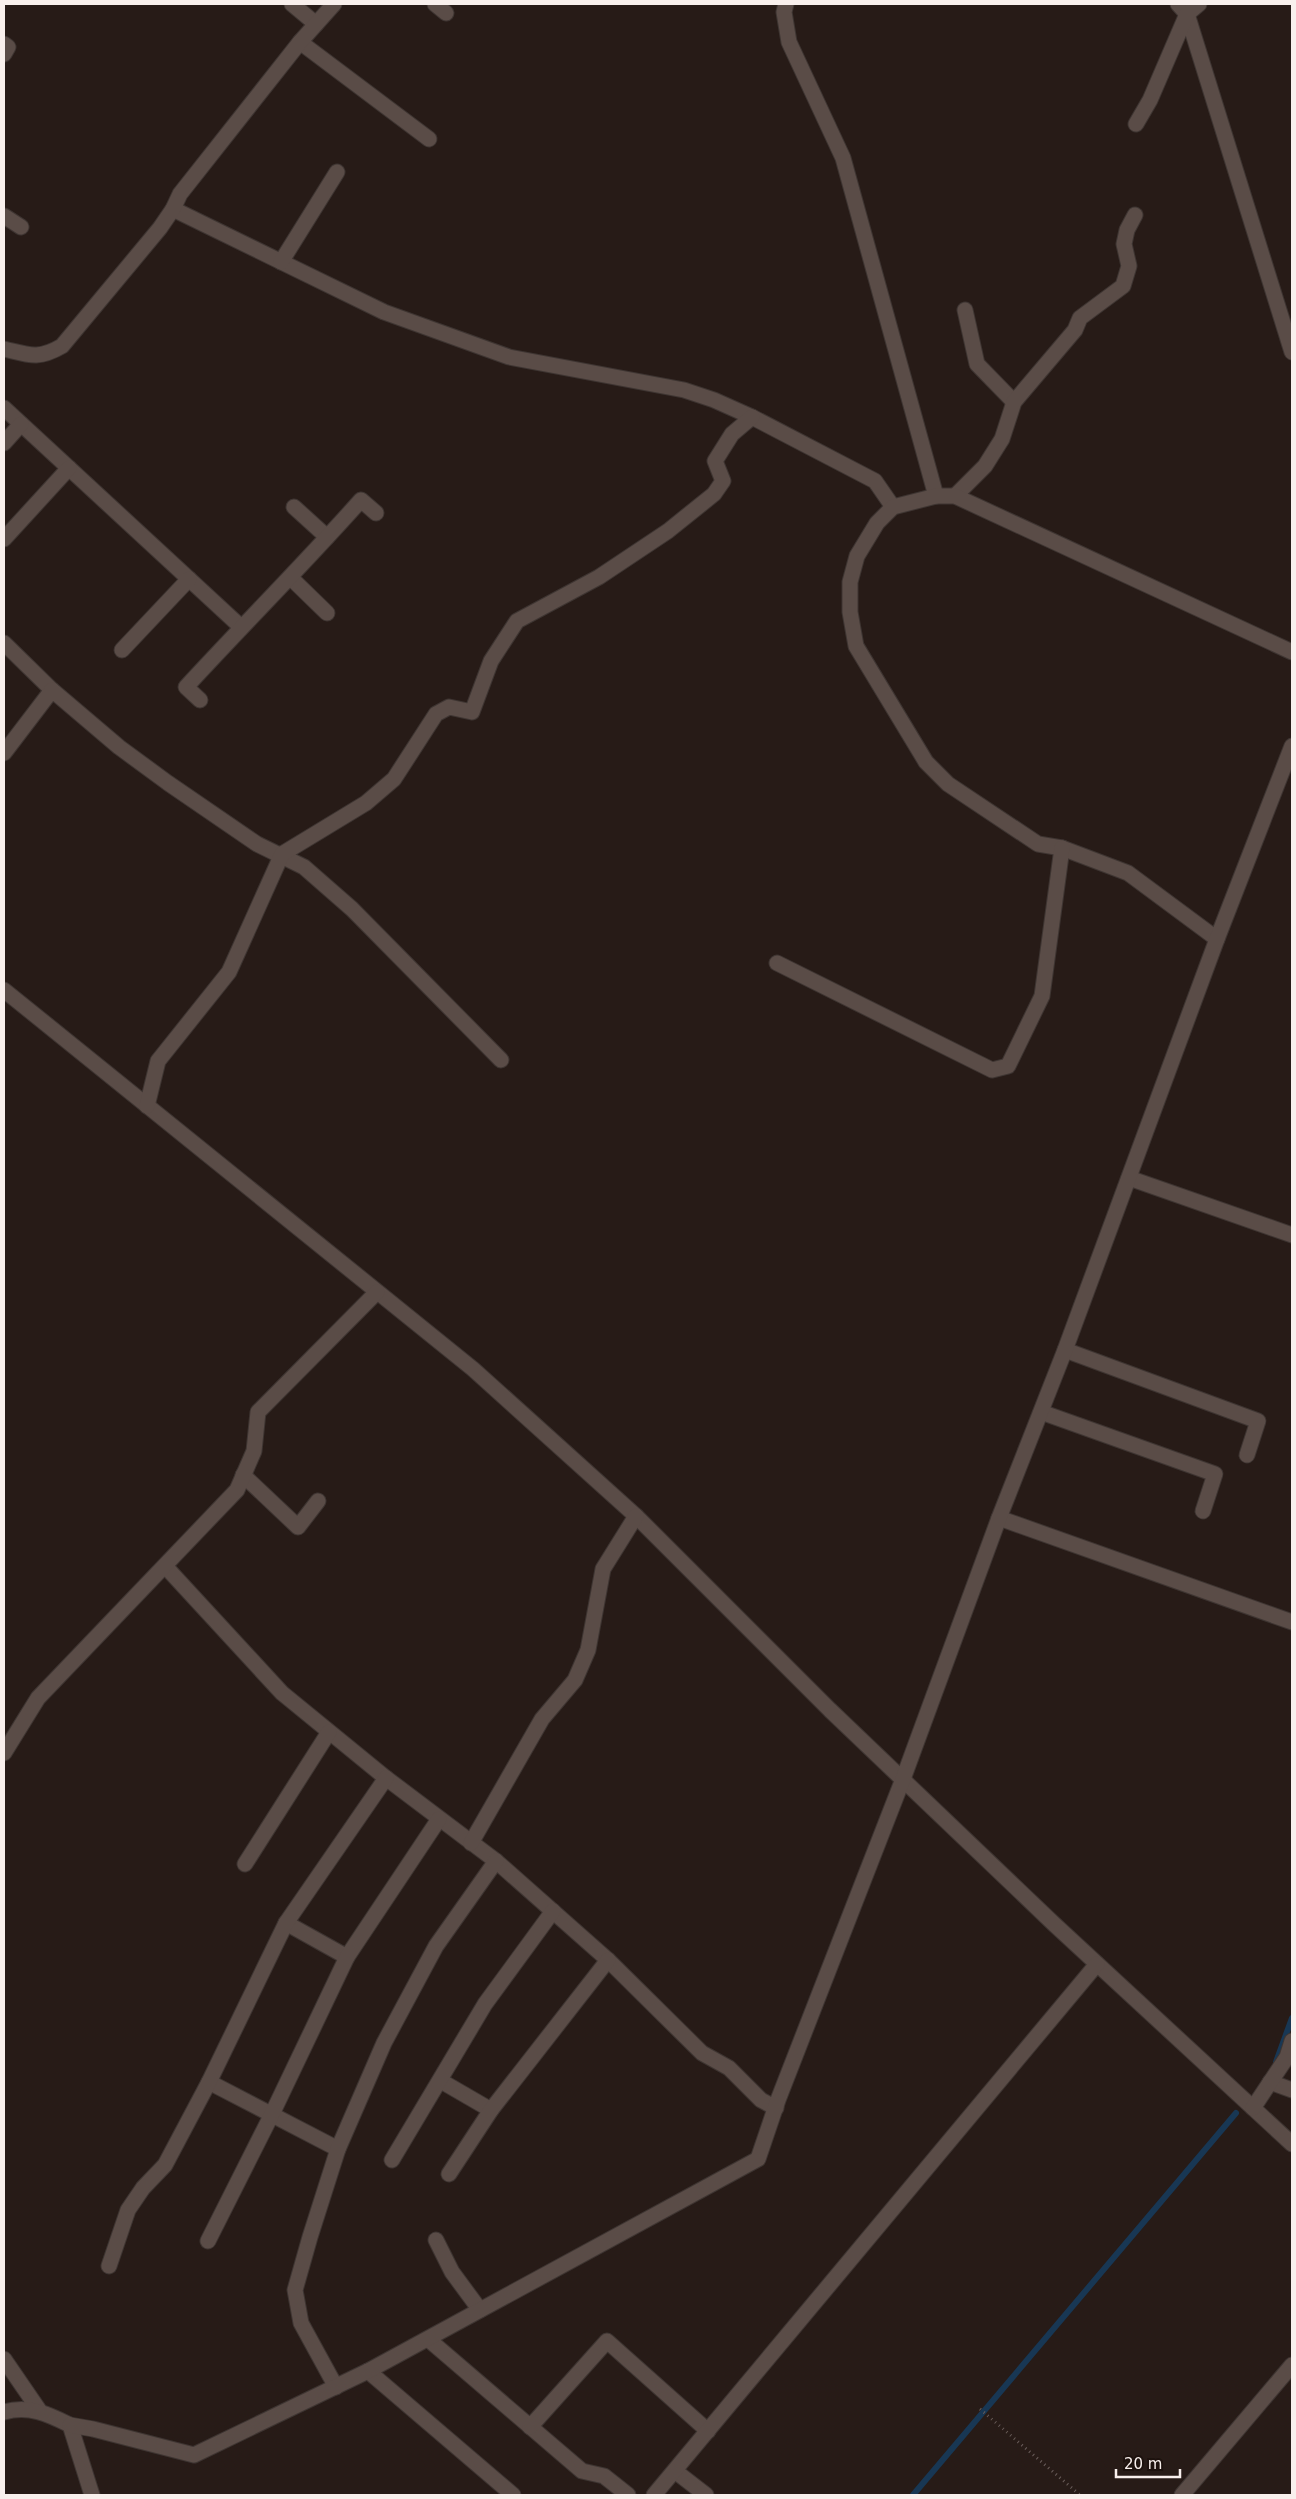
<svg xmlns="http://www.w3.org/2000/svg" width="1296" height="2499" font-family="'DejaVu Sans',sans-serif">
  <style>
    .lines { fill: none; stroke-linecap: round; stroke-linejoin: round }
    .stream { stroke: #183754; stroke-width: 6 }
    .minor-casing { stroke: #3e3532; stroke-width: 17 }
    .path { stroke: #695d5a; stroke-width: 3; stroke-dasharray: 1 4; stroke-linecap: butt }
    .minor { stroke: #5a4c47; stroke-width: 15 }
  </style>
  <rect width="100%" height="100%" fill="#271b17"/>
  <g class="lines">
    <!-- stream -->
    <g class="stream">
      <polyline points="1276,2062 1292,2018"/>
      <polyline points="913,2495 1236,2113"/>
    </g>
    <!-- minor casing -->
    <g class="minor-casing">
      <g id="minor">
        <polyline points="292,4 316,24"/>
        <polyline points="435,4 446,13"/>
        <polyline points="786,4 784,12 789,42 843,158 936,496"/>
        <polyline points="1178,4 1187,14 1292,352"/>
        <polyline points="300,42 429,139"/>
        <polyline points="4,44 8,47 4,54"/>
        <polyline points="1136,124 1150,100 1187,14 1199,4"/>
        <polyline points="173,209 384,312 509,357 684,390 714,400 752,417 875,481 893,507"/>
        <polyline points="4,216 21,227"/>
        <polyline points="281,262 337,172"/>
        <polyline points="965,310 977,364 1014,402"/>
        <path d="M4,349c25,6 34,11 58,-3l98,-118 13,-19 7,-15 120,-152 34,-38"/>
        <polyline points="4,408 241,627"/>
        <polyline points="4,443 21,424"/>
        <polyline points="955,496 985,466 1002,439 1014,402 1075,330 1080,318 1123,286 1129,266 1124,244 1127,230 1135,215"/>
        <polyline points="294,507 327,537"/>
        <polyline points="4,539 69,468"/>
        <polyline points="291,578 327,613"/>
        <polyline points="4,643 52,690"/>
        <polyline points="122,650 189,579"/>
        <path d="M200,700l-14,-13c58,-63 118,-123 175,-187l15,13"/>
        <polyline points="4,753 52,690 119,747 168,783 257,844 304,867 352,909 501,1060"/>
        <polyline points="1217,939 1128,873 1062,848 1038,844 948,784 926,762 856,646 850,612 850,582 857,556 877,523 893,507 936,496 955,496 1292,652"/>
        <polyline points="777,963 992,1070 1008,1066 1042,996 1062,848"/>
        <polyline points="4,990 473,1369 636,1516 830,1710 1054,1924 1292,2144"/>
        <polyline points="147,1106 158,1061 229,972 282,854 366,803 394,779 436,714 449,707 472,712 491,661 517,621 599,577 668,531 714,494 723,481 715,461 732,434 752,417"/>
        <polyline points="1129,1178 1292,1235"/>
        <polyline points="1065,1350 1258,1421 1247,1455"/>
        <polyline points="1041,1412 1215,1474 1203,1511"/>
        <polyline points="243,1475 298,1527 318,1501"/>
        <polyline points="999,1518 1292,1622"/>
        <polyline points="165,1566 282,1693 386,1778 496,1861 608,1960 702,2053 729,2068 761,2100 776,2108"/>
        <polyline points="4,1753 38,1698 237,1490 254,1451 258,1412 377,1292"/>
        <polyline points="471,1843 542,1719 575,1680 588,1650 603,1569 636,1516"/>
        <polyline points="245,1864 329,1732"/>
        <polyline points="286,1923 347,1957"/>
        <polyline points="441,2081 491,2110"/>
        <polyline points="209,2082 338,2149"/>
        <polyline points="1270,2082 1292,2090"/>
        <polyline points="1253,2108 1287,2057 1292,2041"/>
        <polyline points="392,2160 485,2004 553,1911"/>
        <polyline points="449,2174 491,2110 608,1960"/>
        <polyline points="436,2240 452,2272 480,2310"/>
        <polyline points="208,2241 272,2114 347,1957 439,1819"/>
        <polyline points="109,2266 128,2210 143,2188 165,2165 209,2082 286,1923 386,1778"/>
        <polyline points="428,2339 582,2471 604,2476 628,2495"/>
        <polyline points="4,2359 39,2410"/>
        <polyline points="368,2371 513,2495"/>
        <polyline points="336,2387 301,2323 295,2290 310,2237 338,2149 384,2043 436,1946 496,1861"/>
        <path d="M4,2412c25,-7 44,2 66,13l22,70"/>
        <polyline points="70,2425 93,2429 194,2455 368,2371 758,2159 778,2100 903,1779 999,1518 1065,1350 1217,939 1292,746"/>
        <polyline points="530,2427 607,2341 708,2431"/>
        <polyline points="675,2471 706,2495"/>
        <polyline points="654,2495 1097,1964"/>
        <polyline points="1182,2495 1292,2365"/>
      </g>
    </g>
    <!-- path -->
    <polyline class="path" points="980,2409 1080,2495"/>
    <!-- minor -->
    <use href="#minor" class="minor"/>
  </g>
  <!-- border -->
  <rect width="1296" height="2499" fill="none" stroke="#f9f0ed" stroke-width="10"/>
  <!-- scale -->
  <path d="M1116 2469v8h64v-8" fill="none" stroke="#f9f0ed" stroke-width="2.5"/>
  <text x="1124" y="2469" font-size="15" fill="#f9f0ed" stroke="#1d120e" stroke-width="4" paint-order="stroke">20 m</text>
</svg>
